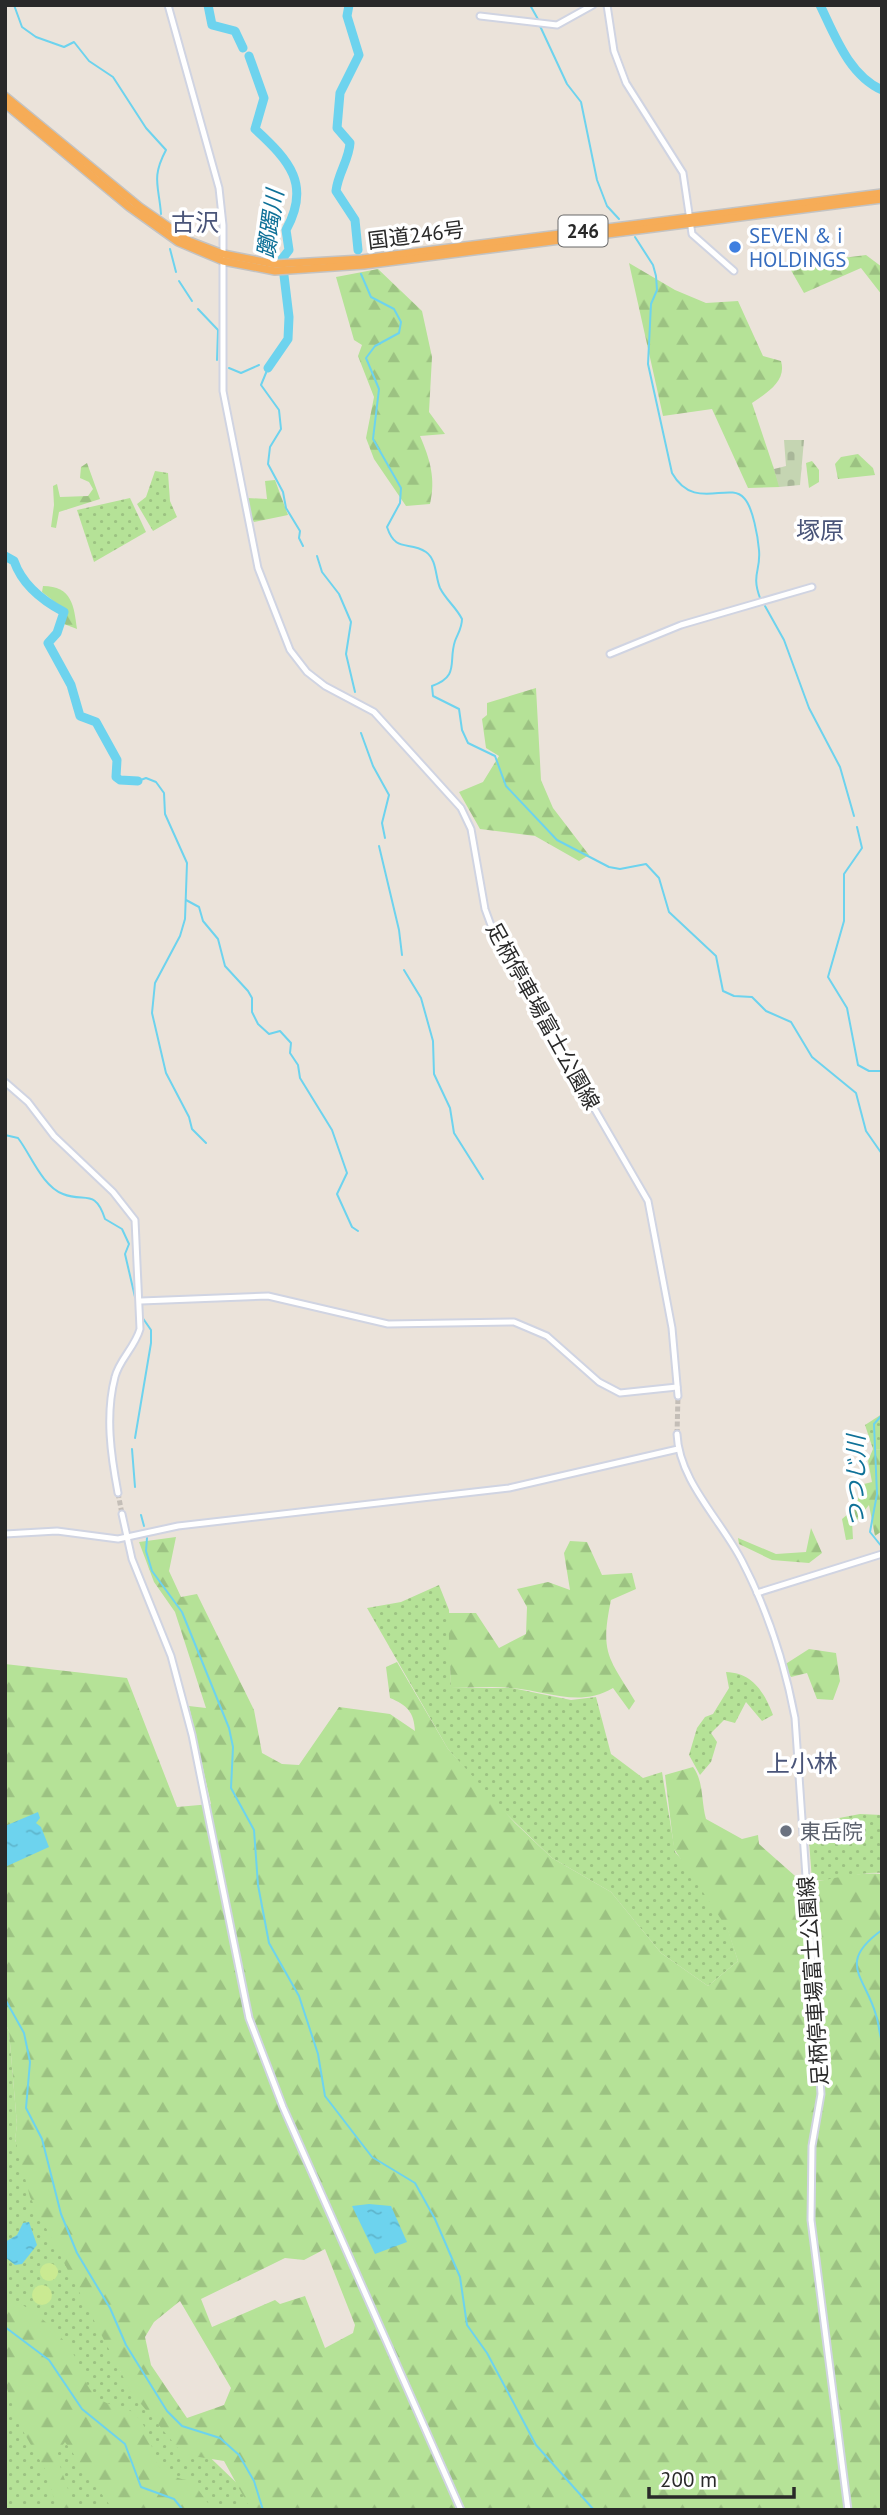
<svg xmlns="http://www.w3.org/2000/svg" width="887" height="2515" font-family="'PT Sans','Noto Sans JP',sans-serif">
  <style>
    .grass { fill: url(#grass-dots) }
    .forest { fill: url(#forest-firs); fill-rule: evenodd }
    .cemetery { fill: url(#cemetery-stones) }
    .pitch { fill: #caea92 }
    .water { fill: url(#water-ripples) }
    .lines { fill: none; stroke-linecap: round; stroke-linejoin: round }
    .stream { stroke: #6dd3ee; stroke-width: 2 }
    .river { stroke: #6dd3ee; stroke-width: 9 }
    .tertiary-tunnel { stroke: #c4beb7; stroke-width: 5; stroke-dasharray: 5 2.5; stroke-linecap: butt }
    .secondary-tunnel { stroke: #c4beb7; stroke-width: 5; stroke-dasharray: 5 2.5; stroke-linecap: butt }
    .tertiary-casing { stroke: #d0d4e2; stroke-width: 9 }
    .secondary-casing { stroke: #d0d4e2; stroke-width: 9 }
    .trunk-casing { stroke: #c3c3c3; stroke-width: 10 }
    .tertiary { stroke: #fff; stroke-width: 5 }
    .secondary { stroke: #fff; stroke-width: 5 }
    .trunk { stroke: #f6ac57; stroke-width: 7 }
    .shop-dot { fill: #3f7fe0; stroke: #fff; stroke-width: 2.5 }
    .worship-dot { fill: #6b7280; stroke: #fff; stroke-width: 2.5 }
    .labels { text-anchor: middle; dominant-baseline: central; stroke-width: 7; stroke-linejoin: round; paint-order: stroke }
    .shield { fill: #fff; stroke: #696969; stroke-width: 2 }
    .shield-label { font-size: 19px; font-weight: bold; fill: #292929 }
    .street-label { font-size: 21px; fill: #292929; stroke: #fff }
    .shop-label { font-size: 21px; fill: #366cbe; stroke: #fff; text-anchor: start }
    .worship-label { font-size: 21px; fill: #5b616d; stroke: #fff; text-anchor: start }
    .water-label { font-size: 23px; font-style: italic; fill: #0e7198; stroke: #fff }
    .quarter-label { font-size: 24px; fill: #4a5579; stroke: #fff }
  </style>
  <defs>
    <pattern id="grass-dots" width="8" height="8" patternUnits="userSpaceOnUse" patternTransform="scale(1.75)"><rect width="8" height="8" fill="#b5e297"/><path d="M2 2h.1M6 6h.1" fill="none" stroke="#9cc282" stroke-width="1.8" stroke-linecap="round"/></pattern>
    <pattern id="forest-firs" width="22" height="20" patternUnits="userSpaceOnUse" patternTransform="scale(1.75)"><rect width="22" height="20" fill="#b5e297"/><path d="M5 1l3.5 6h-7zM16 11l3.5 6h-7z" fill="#9cc282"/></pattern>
    <pattern id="cemetery-stones" width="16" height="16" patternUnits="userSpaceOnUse" patternTransform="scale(1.75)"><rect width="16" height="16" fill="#c5d5b2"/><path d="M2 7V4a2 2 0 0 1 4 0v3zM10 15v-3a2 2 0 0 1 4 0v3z" fill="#a9b799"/></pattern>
    <pattern id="water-ripples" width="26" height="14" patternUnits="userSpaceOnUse" patternTransform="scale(1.75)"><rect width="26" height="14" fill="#6dd3ee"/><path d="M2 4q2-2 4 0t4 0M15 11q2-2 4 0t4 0" fill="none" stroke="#5eb5cc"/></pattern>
  </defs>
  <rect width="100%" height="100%" fill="#ebe3da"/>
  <!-- grass -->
  <g class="grass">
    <polygon points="155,471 168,473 170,501 177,517 153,531 137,504 146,497"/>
    <polygon points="130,498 146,532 94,562 77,510"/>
    <polygon points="882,1414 882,1450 873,1449 865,1425"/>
    <polygon points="439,1585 449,1610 451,1688 512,1688 571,1700 596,1697 611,1754 643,1778 662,1772 675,1852 719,1901 738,1961 708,1986 661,1953 611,1892 552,1858 495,1803 448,1749 367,1608 401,1602"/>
    <path d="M726,1672c27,1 38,20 47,43l-11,6 -16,-19 -11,21 -11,-3 -13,13 6,9 -6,20 -11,13 -11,-20 8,-27 8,-11 8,-3 16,-26z"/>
    <path d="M860,1814l22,1v58c-24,-2 -47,10 -70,7l-3,-39 28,-8 -3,-14z"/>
    <polygon points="5,2023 9,2031 17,2125 15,2140 121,2372 244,2490 261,2510 5,2510"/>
  </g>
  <!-- forest -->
  <g class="forest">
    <polygon points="866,255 882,267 882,295 861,268 804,293 788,265"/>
    <path d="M629,263l46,27 31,13 32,-2 25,55 18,5c6,20 -14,32 -29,42l28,84 -32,1 -36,-79 -49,7z"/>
    <path d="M378,269l44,42 10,46 -3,55 16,22 -25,2c10,23 16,43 10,68l-24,2 -32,-47 -8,-21 8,-41 -16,-41 4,-11 -8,-5 -18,-63z"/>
    <polygon points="858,454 873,468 875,475 838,479 835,464 841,457"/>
    <polygon points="812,461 819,470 819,482 809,488 806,463"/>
    <polygon points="87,463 100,499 59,512 56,528 51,527 54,505 53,486 57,484 60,497 88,496 93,489 89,482 80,478 81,467"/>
    <polygon points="275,480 288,515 254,522 250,517 247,498 267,499 265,481"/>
    <path d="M43,586c29,0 31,20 34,43l-13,-5 1,-14 -23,-18z"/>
    <polygon points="536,688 541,780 553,808 589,855 579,861 535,836 480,829 459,792 483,782 499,756 486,748 482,719 487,715 487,703"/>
    <polygon points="873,1449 882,1450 882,1531 875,1536 869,1505 857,1520 852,1521 853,1539 846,1540 842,1519 854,1509 864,1484 872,1482 868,1461"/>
    <polygon points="811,1528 822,1553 809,1563 772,1560 739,1544 738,1538 776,1554 806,1552"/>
    <path d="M176,1537l-7,34 12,26 16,-3 57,116 8,43 20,11 17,1 40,-58 51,7 25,17c-1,-19 -8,-26 -25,-33l-4,-31 11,-5 51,87 67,74 37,35 59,34 50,61 47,33 30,-25 -11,-33 -53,-79 -9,-74 28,-8c11,15 8,34 13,52l36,20 16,-4 1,9 44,39c26,-2 53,-12 79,-9v636h-631l-27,-49 -25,-4 -12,2 -56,-67 -101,-195 -15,-58 2,-14 -8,-94 -4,-8v-359l122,14 50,129 34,-3 -22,-98 17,2 -31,-96 -21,-30 -15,-40zM325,2249l30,76 -2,8 -28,15 -20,-52 -25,8 -5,-4 -63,27 -11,-28 84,-41 19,2zM180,2301l51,87 -7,17 -37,13 -36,-53 -6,-28 9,-15z"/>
    <path d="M570,1541l17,1 15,33 30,-2 4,16 -25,11c-11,53 -3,57 24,101l-6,9 -16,-22c-34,20 -65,3 -101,0 -20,-2 -41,0 -61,0l-3,-75h28l23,35 27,-14 1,-27 -10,-18 31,-7 22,8 -6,-37z"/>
    <polygon points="809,1649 836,1653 840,1681 833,1700 817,1699 807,1673 791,1677 784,1665"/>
    <path d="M5,2298c24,5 57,36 69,57 10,16 10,34 27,45 10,7 26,6 34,14 31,34 2,58 57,67l21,29h-100l-48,-68 -9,12 19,56h-18l-11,-39 -26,-45 -15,-43z"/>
  </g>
  <!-- cemetery -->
  <polygon class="cemetery" points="784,440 804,440 800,485 779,487 774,469 786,466"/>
  <!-- pitch -->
  <g class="pitch">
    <circle cx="49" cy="2272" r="9"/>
    <circle cx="42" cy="2295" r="10"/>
  </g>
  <!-- water -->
  <g class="water">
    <polygon points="38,1812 40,1818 36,1823 41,1827 49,1847 5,1867 5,1826"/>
    <polygon points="369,2204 391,2206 407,2242 375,2254 352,2206"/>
    <polygon points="29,2222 37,2245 22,2264 15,2265 5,2257 5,2242 17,2235 23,2223"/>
  </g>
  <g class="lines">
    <!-- stream -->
    <g class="stream">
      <path d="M14,5l8,22 14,10 28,10 10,-5 15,19 24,16 33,51 20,22c-15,28 -7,36 -5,64"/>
      <polyline points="530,5 539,21"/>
      <polyline points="540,26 567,84 581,102 597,180 607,206 619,219"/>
      <path d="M635,237l18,28 3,11 1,14 -6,14 -3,60 24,109c22,39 57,8 72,25 9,9 14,40 15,52 2,21 -8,24 1,48"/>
      <polyline points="170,249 176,272"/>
      <path d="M361,274l10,23 23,12 7,13 -2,11 -24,13 -9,12 13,31 -6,50 28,49 -1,15 -13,24c9,27 22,13 39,25 11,8 9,24 14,36 6,12 16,19 22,31 0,9 -4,14 -7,22 -7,21 5,35 -23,45l1,10 26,13 3,21 6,13 27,13 11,30 51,54 52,27 11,2 26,-5 13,14 10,34 47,44 7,35 11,5 18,1 14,14 25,11 21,35 44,36 10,38 16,23"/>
      <polyline points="179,281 192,301"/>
      <polyline points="198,309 218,330 217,360"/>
      <polyline points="229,368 241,373 259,365"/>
      <polyline points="268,368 261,385 279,410 281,429 270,447 268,464 283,492 286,508 300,531 299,538 303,546"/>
      <polyline points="317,556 322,572 339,594 351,622 346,654 355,692"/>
      <polyline points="765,606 784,640 809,708 840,767 854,816"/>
      <polyline points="361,733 373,766 389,795 382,823 385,838"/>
      <polyline points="138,781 146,778 156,782 164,793 165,814 187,863 185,919 180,936 155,983 152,1013 166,1073 189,1117 192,1129 206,1143"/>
      <polyline points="857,827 862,848 844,874 844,921 828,977 847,1008 858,1065 869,1071 882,1071"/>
      <polyline points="379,846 399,930 402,955"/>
      <polyline points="186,900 199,907 203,921 218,939 225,966 248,991 252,998 252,1012 258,1024 269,1034 280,1031 291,1043 290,1053 298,1065 300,1078 332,1130 347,1173 337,1194 352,1227 358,1231"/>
      <polyline points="404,970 421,998 433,1041 434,1074 450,1108 454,1133 483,1179"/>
      <path d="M5,1135l13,3c13,17 24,48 45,56 22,9 32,-6 42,25l17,10 7,15 -4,10 10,43"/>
      <polyline points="882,1415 874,1424 877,1494 870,1532 882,1547"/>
      <polyline points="135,1438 151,1343 151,1330 142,1317"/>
      <polyline points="132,1449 135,1487"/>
      <polyline points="141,1515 144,1526"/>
      <polyline points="147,1538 146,1551 152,1571 182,1612 229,1728 233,1747 231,1788 254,1830 258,1885 269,1943 299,1996 318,2054 325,2096 372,2157 415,2183 435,2219 460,2277 467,2325 487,2353 536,2445 594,2510"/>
      <path d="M882,1930c-46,33 -17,46 -6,85 3,9 3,18 6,27"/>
      <polyline points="5,1999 24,2033 30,2062 26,2108 42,2139 61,2214 77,2253 110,2308 126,2345 167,2411 182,2426 220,2438 239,2455 254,2481 263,2510"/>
      <polyline points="5,2327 49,2360 82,2409 125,2444 141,2487 174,2499 183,2510"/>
    </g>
    <!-- river -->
    <g class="river">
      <polyline points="208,5 212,25 235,31 243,48"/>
      <path d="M349,5l-2,11 12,39 -19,38 -3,35 13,15c-1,17 -12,30 -14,48l19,29 3,30"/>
      <path d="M820,5c15,31 29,70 62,85"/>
      <path d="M249,56l15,42 -9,31c35,32 56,56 31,101l3,20 -7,9 7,58 -1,22 -20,29"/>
      <path d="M5,556l9,5c8,23 29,40 50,51l-7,21 -9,10 23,42 9,31 16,6 21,38 -1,17 4,3 18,1"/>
    </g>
    <!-- tertiary-tunnel -->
    <polyline class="tertiary-tunnel" points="118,1493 122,1514"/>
    <!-- secondary-tunnel -->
    <polyline class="secondary-tunnel" points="677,1434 678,1396"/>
    <!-- tertiary casing -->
    <g class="tertiary-casing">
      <g id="tertiary">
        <polyline points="607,5 614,51 626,83 683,173 692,234 734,271"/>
        <polyline points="480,16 557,25 593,5"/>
        <polyline points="610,654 681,625 812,587"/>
        <path d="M5,1082l23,20 26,34 59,56 22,28 5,109c-5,18 -21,31 -25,48 -10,38 -4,79 3,116"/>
        <polyline points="141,1301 268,1296 388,1324 514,1322 547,1336 599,1382 620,1393 677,1387"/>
        <polyline points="122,1514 132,1559 171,1656 192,1735 249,2018 283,2107 461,2510"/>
        <polyline points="5,1534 57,1531 118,1539 178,1526 509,1488 678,1449"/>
        <polyline points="757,1593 882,1554"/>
      </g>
    </g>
    <!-- secondary casing -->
    <g class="secondary-casing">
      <g id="secondary">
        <polyline points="168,5 219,188 223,225 223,391 258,568 290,650 307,672 325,686 374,712 461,808 471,829 485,909 496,939 648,1201 672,1328 678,1396"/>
        <path d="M677,1434c2,47 44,86 65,127 25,48 43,104 53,157l26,376 -9,52 -1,74 37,290"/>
      </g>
    </g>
    <!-- trunk casing -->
    <g class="trunk-casing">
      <g id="trunk">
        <polyline points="5,96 140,207 189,241 223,254 275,264 362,259 882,193"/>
        <polyline points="5,104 129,207 178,242 223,261 275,271 364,265 882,199"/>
      </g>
    </g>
    <!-- tertiary -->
    <use href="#tertiary" class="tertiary"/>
    <!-- secondary -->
    <use href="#secondary" class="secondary"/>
    <!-- trunk -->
    <use href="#trunk" class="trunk"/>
  </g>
  <!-- markers -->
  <circle class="shop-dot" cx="735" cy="247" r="7"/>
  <circle class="worship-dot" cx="786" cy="1831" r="7"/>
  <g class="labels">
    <!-- shield labels -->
    <rect class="shield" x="558.5" y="215.5" width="49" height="31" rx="5"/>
    <g class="shield-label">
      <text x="583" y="231">246</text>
    </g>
    <!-- street labels -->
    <g class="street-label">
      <text transform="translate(416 235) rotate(-7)">国道246号</text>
      <text transform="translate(543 1016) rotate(61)">足柄停車場富士公園線</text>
      <text transform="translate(813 1981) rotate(-94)">足柄停車場富士公園線</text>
    </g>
    <!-- shop labels -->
    <g class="shop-label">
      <text x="749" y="235">SEVEN &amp; i<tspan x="749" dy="24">HOLDINGS</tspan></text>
    </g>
    <!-- worship labels -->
    <g class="worship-label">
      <text x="800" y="1831">東岳院</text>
    </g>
    <!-- water labels -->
    <g class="water-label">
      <text transform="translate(270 224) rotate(-82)">躑躅川</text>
      <text transform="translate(855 1481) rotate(-90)">つつじ川</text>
    </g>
    <!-- quarter labels -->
    <g class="quarter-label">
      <text x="195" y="222">古沢</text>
      <text x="820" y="530">塚原</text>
      <text x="802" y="1763">上小林</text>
    </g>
  </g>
  <!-- border -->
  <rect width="887" height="2515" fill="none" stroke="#292929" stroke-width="14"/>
  <!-- scale -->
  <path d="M649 2487v10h145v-10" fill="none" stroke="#292929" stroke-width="3.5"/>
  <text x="660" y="2487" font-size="21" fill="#292929" stroke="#ffffff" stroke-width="5" paint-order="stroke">200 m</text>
</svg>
